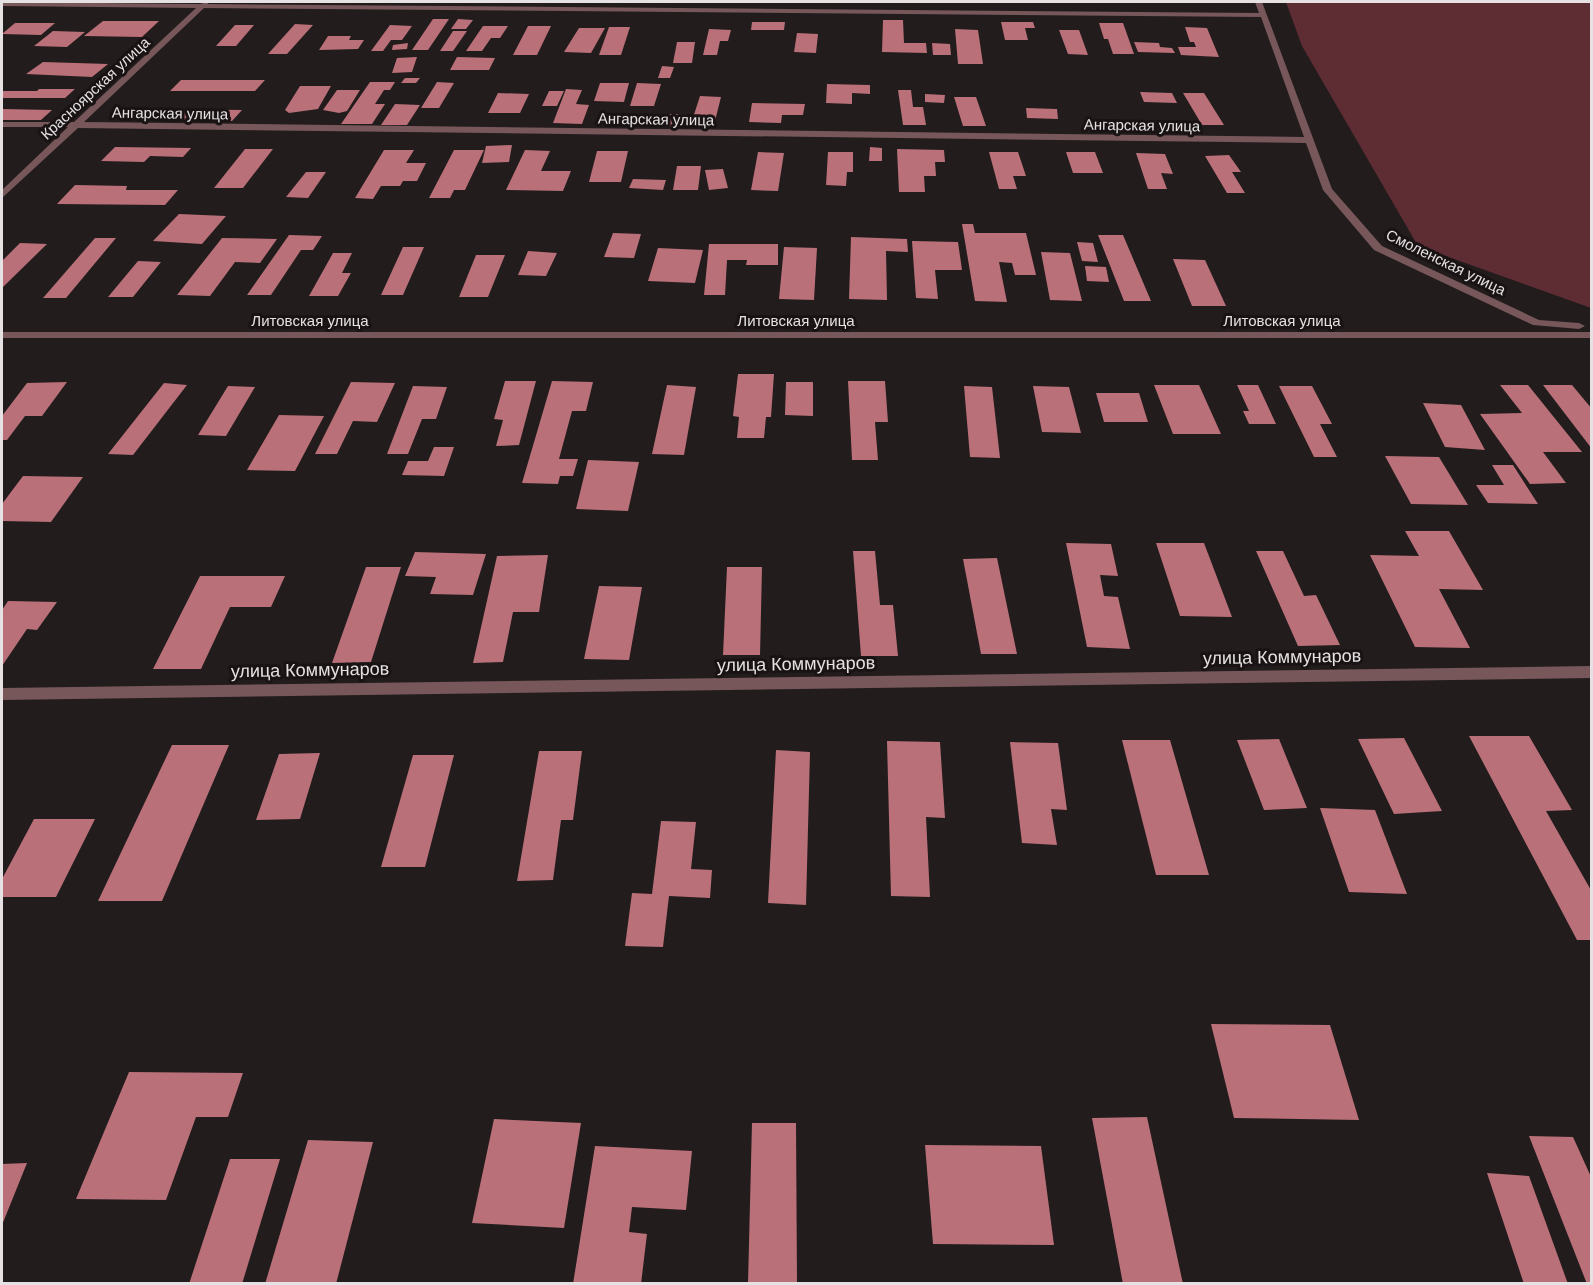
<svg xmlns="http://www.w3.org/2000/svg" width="1593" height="1285" font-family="Arial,sans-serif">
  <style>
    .green { fill: #5e2c33 }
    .building { fill: #ba7078 }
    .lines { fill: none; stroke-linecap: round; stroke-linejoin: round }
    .street { fill: #77575a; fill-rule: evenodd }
    .labels { text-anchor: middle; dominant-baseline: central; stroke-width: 6; stroke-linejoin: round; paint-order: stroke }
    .far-street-label { font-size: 15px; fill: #e6e2e3; stroke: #191314 }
    .street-label { font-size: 18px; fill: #e6e2e3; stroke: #191314 }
  </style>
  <rect width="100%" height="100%" fill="#221c1d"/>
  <!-- green -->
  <polygon class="green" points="1286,2 1591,2 1591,308 1418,246 1302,46"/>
  <!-- building -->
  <g class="building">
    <polygon points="433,19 449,19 428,50 412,50"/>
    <polygon points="458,19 473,20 466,29 451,29"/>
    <polygon points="883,20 903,20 904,43 926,43 927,53 882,52"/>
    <polygon points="103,21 159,21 142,37 84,36"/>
    <polygon points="752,22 785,22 784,30 751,30"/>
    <polygon points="1001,22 1033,22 1035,28 1025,28 1028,40 1005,40"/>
    <polygon points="15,23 55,23 41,35 2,34"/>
    <polygon points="1099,23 1123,23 1134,54 1113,54 1108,39 1104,39"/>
    <polygon points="295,24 313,25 287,54 268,54"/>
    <polygon points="235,25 254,25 236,46 216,46"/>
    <polygon points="390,25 412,26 402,40 391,40 383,51 371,51"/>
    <polygon points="483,26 508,26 500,38 491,38 482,51 466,51"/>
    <polygon points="528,26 551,26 537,55 513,55"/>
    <polygon points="609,27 630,27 621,55 599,55"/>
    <polygon points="1185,27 1207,28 1219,57 1181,55 1178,47 1196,47 1194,42 1190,42"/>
    <polygon points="579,28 605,28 591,53 564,52"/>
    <polygon points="709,29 731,30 728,41 720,41 717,55 703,55"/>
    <polygon points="955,29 978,30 983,64 958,64"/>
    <polygon points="1059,30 1079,30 1088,55 1068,54"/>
    <polygon points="53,31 85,32 67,47 34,46"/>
    <polygon points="453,31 467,31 453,51 440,51"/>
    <polygon points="797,33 818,34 816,53 794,52"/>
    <polygon points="328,36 351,36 349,40 364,40 358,49 319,50"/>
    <polygon points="677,42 695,42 692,63 673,63"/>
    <polygon points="1134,42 1159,43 1160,47 1172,48 1175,53 1138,52"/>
    <polygon points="408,43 407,49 392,50 393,45"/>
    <polygon points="932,43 950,44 951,55 933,55"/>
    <polygon points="417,57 412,72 392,73 397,58"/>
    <polygon points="457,57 495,58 489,70 450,70"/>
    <polygon points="43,62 108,64 92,77 26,74"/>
    <polygon points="662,66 674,67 670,78 658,78"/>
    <polygon points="405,78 420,78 416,83 401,83"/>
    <polygon points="181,80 265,80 255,91 170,91"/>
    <polygon points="370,82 395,82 390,90 384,90 375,104 385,104 372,124 341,124"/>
    <polygon points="437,82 454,83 439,108 421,108"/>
    <polygon points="600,83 629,83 624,102 594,101"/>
    <polygon points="637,83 661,84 654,106 630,106"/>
    <polygon points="827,84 870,85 870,94 852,93 852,104 826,103"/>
    <polygon points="300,86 331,86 318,109 289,113 285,110"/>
    <polygon points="39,89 75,89 65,98 2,98 2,91 37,91"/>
    <polygon points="566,89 582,90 576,104 589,105 582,124 553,123"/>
    <polygon points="337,90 360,90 347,111 339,113 323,110"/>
    <polygon points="898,90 911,90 913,107 923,107 926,125 903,125"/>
    <polygon points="549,91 564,91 557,106 542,106"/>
    <polygon points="1140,92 1172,93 1177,103 1144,102"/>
    <polygon points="498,93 529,94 520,113 488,113"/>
    <polygon points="1183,93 1204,93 1224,125 1202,125"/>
    <polygon points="925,94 945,95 944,103 925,102"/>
    <polygon points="700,96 721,97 714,125 691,124"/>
    <polygon points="954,97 976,97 986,126 963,126"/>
    <polygon points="752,103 805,104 803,115 782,115 781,123 749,122"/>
    <polygon points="395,104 420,105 407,125 381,125"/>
    <polygon points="1026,108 1057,109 1058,119 1027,118"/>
    <polygon points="2,109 52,110 41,120 2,120"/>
    <polygon points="153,109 242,110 232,121 141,119"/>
    <polygon points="667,114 686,114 683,127 663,127"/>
    <polygon points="512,145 509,162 482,163 486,146"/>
    <polygon points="115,147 191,148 183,157 150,156 144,162 101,161"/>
    <polygon points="870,147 882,148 882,161 869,161"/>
    <polygon points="245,149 273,149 243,188 214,188"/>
    <polygon points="897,149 944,150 945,162 935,162 936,176 924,176 925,192 899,192"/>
    <polygon points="384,150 414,150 406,163 426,163 417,181 403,181 400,186 381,186 373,199 355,198"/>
    <polygon points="454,150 484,150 465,190 454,190 450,198 429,198"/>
    <polygon points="525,150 550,151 541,171 571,171 563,191 506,190"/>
    <polygon points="597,151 628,151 621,182 589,182"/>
    <polygon points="758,152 784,153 778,191 751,190"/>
    <polygon points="828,152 853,152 853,172 847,172 846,186 826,185"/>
    <polygon points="989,152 1018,152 1026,176 1013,176 1017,189 999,189"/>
    <polygon points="1066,152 1095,152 1103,173 1073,173"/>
    <polygon points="1136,153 1165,154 1173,174 1161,173 1167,189 1148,189"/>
    <polygon points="1229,155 1241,172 1232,172 1245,193 1227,193 1205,156"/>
    <polygon points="677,166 701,166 698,190 673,190"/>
    <polygon points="723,169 728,188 709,190 705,170"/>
    <polygon points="306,172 326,172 308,198 286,197"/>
    <polygon points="633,179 666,180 663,190 629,188"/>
    <polygon points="75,185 127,186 126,190 178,190 165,205 57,204"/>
    <polygon points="179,214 226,216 202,244 153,241"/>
    <polygon points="962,224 973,224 975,233 1026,233 1036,275 1015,275 1012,263 999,262 1007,302 975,301"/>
    <polygon points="613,233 641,234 634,258 604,257"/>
    <polygon points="289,235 322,236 313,250 301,250 271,295 247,295"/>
    <polygon points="1098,235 1123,235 1151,301 1124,301"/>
    <polygon points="851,237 907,239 908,252 886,251 887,300 849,299"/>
    <polygon points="95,238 116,238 66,298 43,298"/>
    <polygon points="222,238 277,239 260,263 235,262 210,296 177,295"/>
    <polygon points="912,241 958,242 962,270 935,270 938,299 916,298"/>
    <polygon points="1077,242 1093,243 1098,262 1082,261"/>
    <polygon points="20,243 47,244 2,288 2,261"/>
    <polygon points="709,244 778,244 778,265 746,265 747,260 727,260 725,295 704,295"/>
    <polygon points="403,247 424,247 403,295 381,295"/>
    <polygon points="784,247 817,248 814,300 779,299"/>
    <polygon points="658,248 703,250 695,283 648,281"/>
    <polygon points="528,251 557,253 546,276 518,275"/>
    <polygon points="1041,252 1070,253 1082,301 1050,300"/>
    <polygon points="333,253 352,253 342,273 351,273 338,296 309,296"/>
    <polygon points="476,255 505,255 488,297 459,297"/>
    <polygon points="1173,259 1205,260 1226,306 1192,306"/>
    <polygon points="138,261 161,262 133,297 108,297"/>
    <polygon points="1085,266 1106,267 1109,282 1087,281"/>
    <polygon points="738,374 774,374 771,417 766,417 764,438 737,438 739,417 733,416"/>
    <polygon points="505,381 536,381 519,445 496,446 503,420 494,419"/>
    <polygon points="552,381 593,382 586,411 572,411 559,459 578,459 573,476 560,476 558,484 522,483"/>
    <polygon points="848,381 885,381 888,422 875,422 878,460 852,460"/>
    <polygon points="67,382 42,416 25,416 7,440 2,440 2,416 27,383"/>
    <polygon points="351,382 395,383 377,422 353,421 337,454 315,454"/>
    <polygon points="786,382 813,382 813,416 785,415"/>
    <polygon points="164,383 187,385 133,455 108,454"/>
    <polygon points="667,385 696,387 684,455 652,454"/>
    <polygon points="1154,385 1199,385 1221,434 1173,434"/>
    <polygon points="1237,385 1258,385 1276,424 1249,424 1243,411 1249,411"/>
    <polygon points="1500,385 1528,385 1582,452 1543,452 1566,483 1530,484 1480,414 1522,413"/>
    <polygon points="1543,385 1572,385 1592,409 1592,449"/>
    <polygon points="228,386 255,387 226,436 198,435"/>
    <polygon points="413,386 447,387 436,419 422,419 408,454 387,454"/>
    <polygon points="964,386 992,387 1000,458 970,457"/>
    <polygon points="1033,386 1069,387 1081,433 1042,432"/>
    <polygon points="1279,386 1312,386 1332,424 1320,424 1337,457 1314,457"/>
    <polygon points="1096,393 1139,393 1148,422 1104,422"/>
    <polygon points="1423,403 1461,405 1485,450 1445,447"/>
    <polygon points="279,415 324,416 295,471 247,470"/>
    <polygon points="434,447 454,447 444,476 402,475 408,461 428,461"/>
    <polygon points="1385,456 1439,457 1468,505 1411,504"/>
    <polygon points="588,460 639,462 628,511 576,509"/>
    <polygon points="1492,465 1513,465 1538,504 1488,503 1476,485 1504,485"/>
    <polygon points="23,476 83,477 51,522 2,521 2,504"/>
    <polygon points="1405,531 1449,531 1483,590 1439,589 1470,648 1415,647 1370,555 1419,556"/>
    <polygon points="1066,543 1111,544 1118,576 1100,575 1104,596 1118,597 1130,649 1087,647"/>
    <polygon points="1156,543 1204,543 1232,617 1180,616"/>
    <polygon points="853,551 875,551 880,605 893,605 898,656 861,656"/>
    <polygon points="1256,551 1283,551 1304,596 1316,595 1340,645 1298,646"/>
    <polygon points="415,552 486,554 473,595 430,594 436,577 405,576"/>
    <polygon points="548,555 539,612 513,612 503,662 473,663 497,556"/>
    <polygon points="997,558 1017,654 981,654 963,559"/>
    <polygon points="366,567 401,567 371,662 332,663"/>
    <polygon points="727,567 762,567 760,655 723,655"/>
    <polygon points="200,576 285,576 271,607 230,607 201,669 153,669"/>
    <polygon points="599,586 642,587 629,660 584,659"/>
    <polygon points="8,601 57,602 37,630 27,629 2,666 2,610"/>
    <polygon points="1469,736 1529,736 1572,810 1546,811 1592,892 1592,940 1577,940"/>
    <polygon points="1404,738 1442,811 1394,814 1358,739"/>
    <polygon points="1279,739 1307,808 1264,810 1237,740"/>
    <polygon points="1122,740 1170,740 1209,875 1156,875"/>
    <polygon points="887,741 940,742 945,818 926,817 930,897 891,896"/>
    <polygon points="1010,742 1058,743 1067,810 1051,809 1057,845 1022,843"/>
    <polygon points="172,745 229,745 162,901 98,901"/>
    <polygon points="776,750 810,752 806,905 768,903"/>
    <polygon points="539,751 582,751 573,820 561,820 553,880 517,881"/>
    <polygon points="320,753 300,819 256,820 279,754"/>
    <polygon points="413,755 454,755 425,867 381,867"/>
    <polygon points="1320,808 1375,810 1407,894 1349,892"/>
    <polygon points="34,819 95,819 56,897 2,897 2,879"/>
    <polygon points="661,821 696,822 691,869 712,870 710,898 669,896 663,947 625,946 632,893 652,894"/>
    <polygon points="1211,1024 1330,1025 1359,1120 1234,1118"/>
    <polygon points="129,1072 243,1073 228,1117 196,1117 166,1200 76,1199"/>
    <polygon points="1147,1117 1183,1284 1123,1284 1092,1118"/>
    <polygon points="494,1119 581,1123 564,1228 472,1223"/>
    <polygon points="752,1123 796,1123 797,1284 748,1284"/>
    <polygon points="1529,1136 1573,1137 1592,1179 1592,1284 1587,1284"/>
    <polygon points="308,1140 373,1142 336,1284 265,1284"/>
    <polygon points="925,1145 1041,1146 1054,1245 933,1244"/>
    <polygon points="595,1146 692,1151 686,1210 632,1207 629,1232 647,1234 641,1284 573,1284"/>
    <polygon points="230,1159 280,1159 242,1284 189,1284"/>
    <polygon points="27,1163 2,1225 2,1164"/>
    <polygon points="1487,1173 1529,1176 1568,1284 1524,1284"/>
  </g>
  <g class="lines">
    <!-- street -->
    <g class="street">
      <path d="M2,2l198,2 8,-2v2l1051,9 -4,-11h7l70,187 50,57 157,74 40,3 6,3 -6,3 -46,-4 -159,-75 -51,-60 -17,-47 -1228,-15 -76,70v-8l66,-63h-66v-5h72l122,-114 -194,-2zM204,8l1057,9 43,120 -1220,-15z"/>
      <rect x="2" y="332" width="1590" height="6"/>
      <polygon points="1592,666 1592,678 2,700 2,688"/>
    </g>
  </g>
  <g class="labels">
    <!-- far-street labels -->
    <g class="far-street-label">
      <text transform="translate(95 88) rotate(-43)">Красноярская улица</text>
      <text transform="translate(170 113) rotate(1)">Ангарская улица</text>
      <text transform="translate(656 119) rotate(1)">Ангарская улица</text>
      <text transform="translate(1142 125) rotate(1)">Ангарская улица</text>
      <text transform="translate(1446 262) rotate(26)">Смоленская улица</text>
      <text x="310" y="320">Литовская улица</text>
      <text x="796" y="320">Литовская улица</text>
      <text x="1282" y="320">Литовская улица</text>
    </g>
    <!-- street labels -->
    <g class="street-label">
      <text transform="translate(1282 657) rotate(-1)">улица Коммунаров</text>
      <text transform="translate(796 664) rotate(-1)">улица Коммунаров</text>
      <text transform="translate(310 670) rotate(-1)">улица Коммунаров</text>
    </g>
  </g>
  <!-- border -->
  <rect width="1593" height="1285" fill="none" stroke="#e6e2e3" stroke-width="6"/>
</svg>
